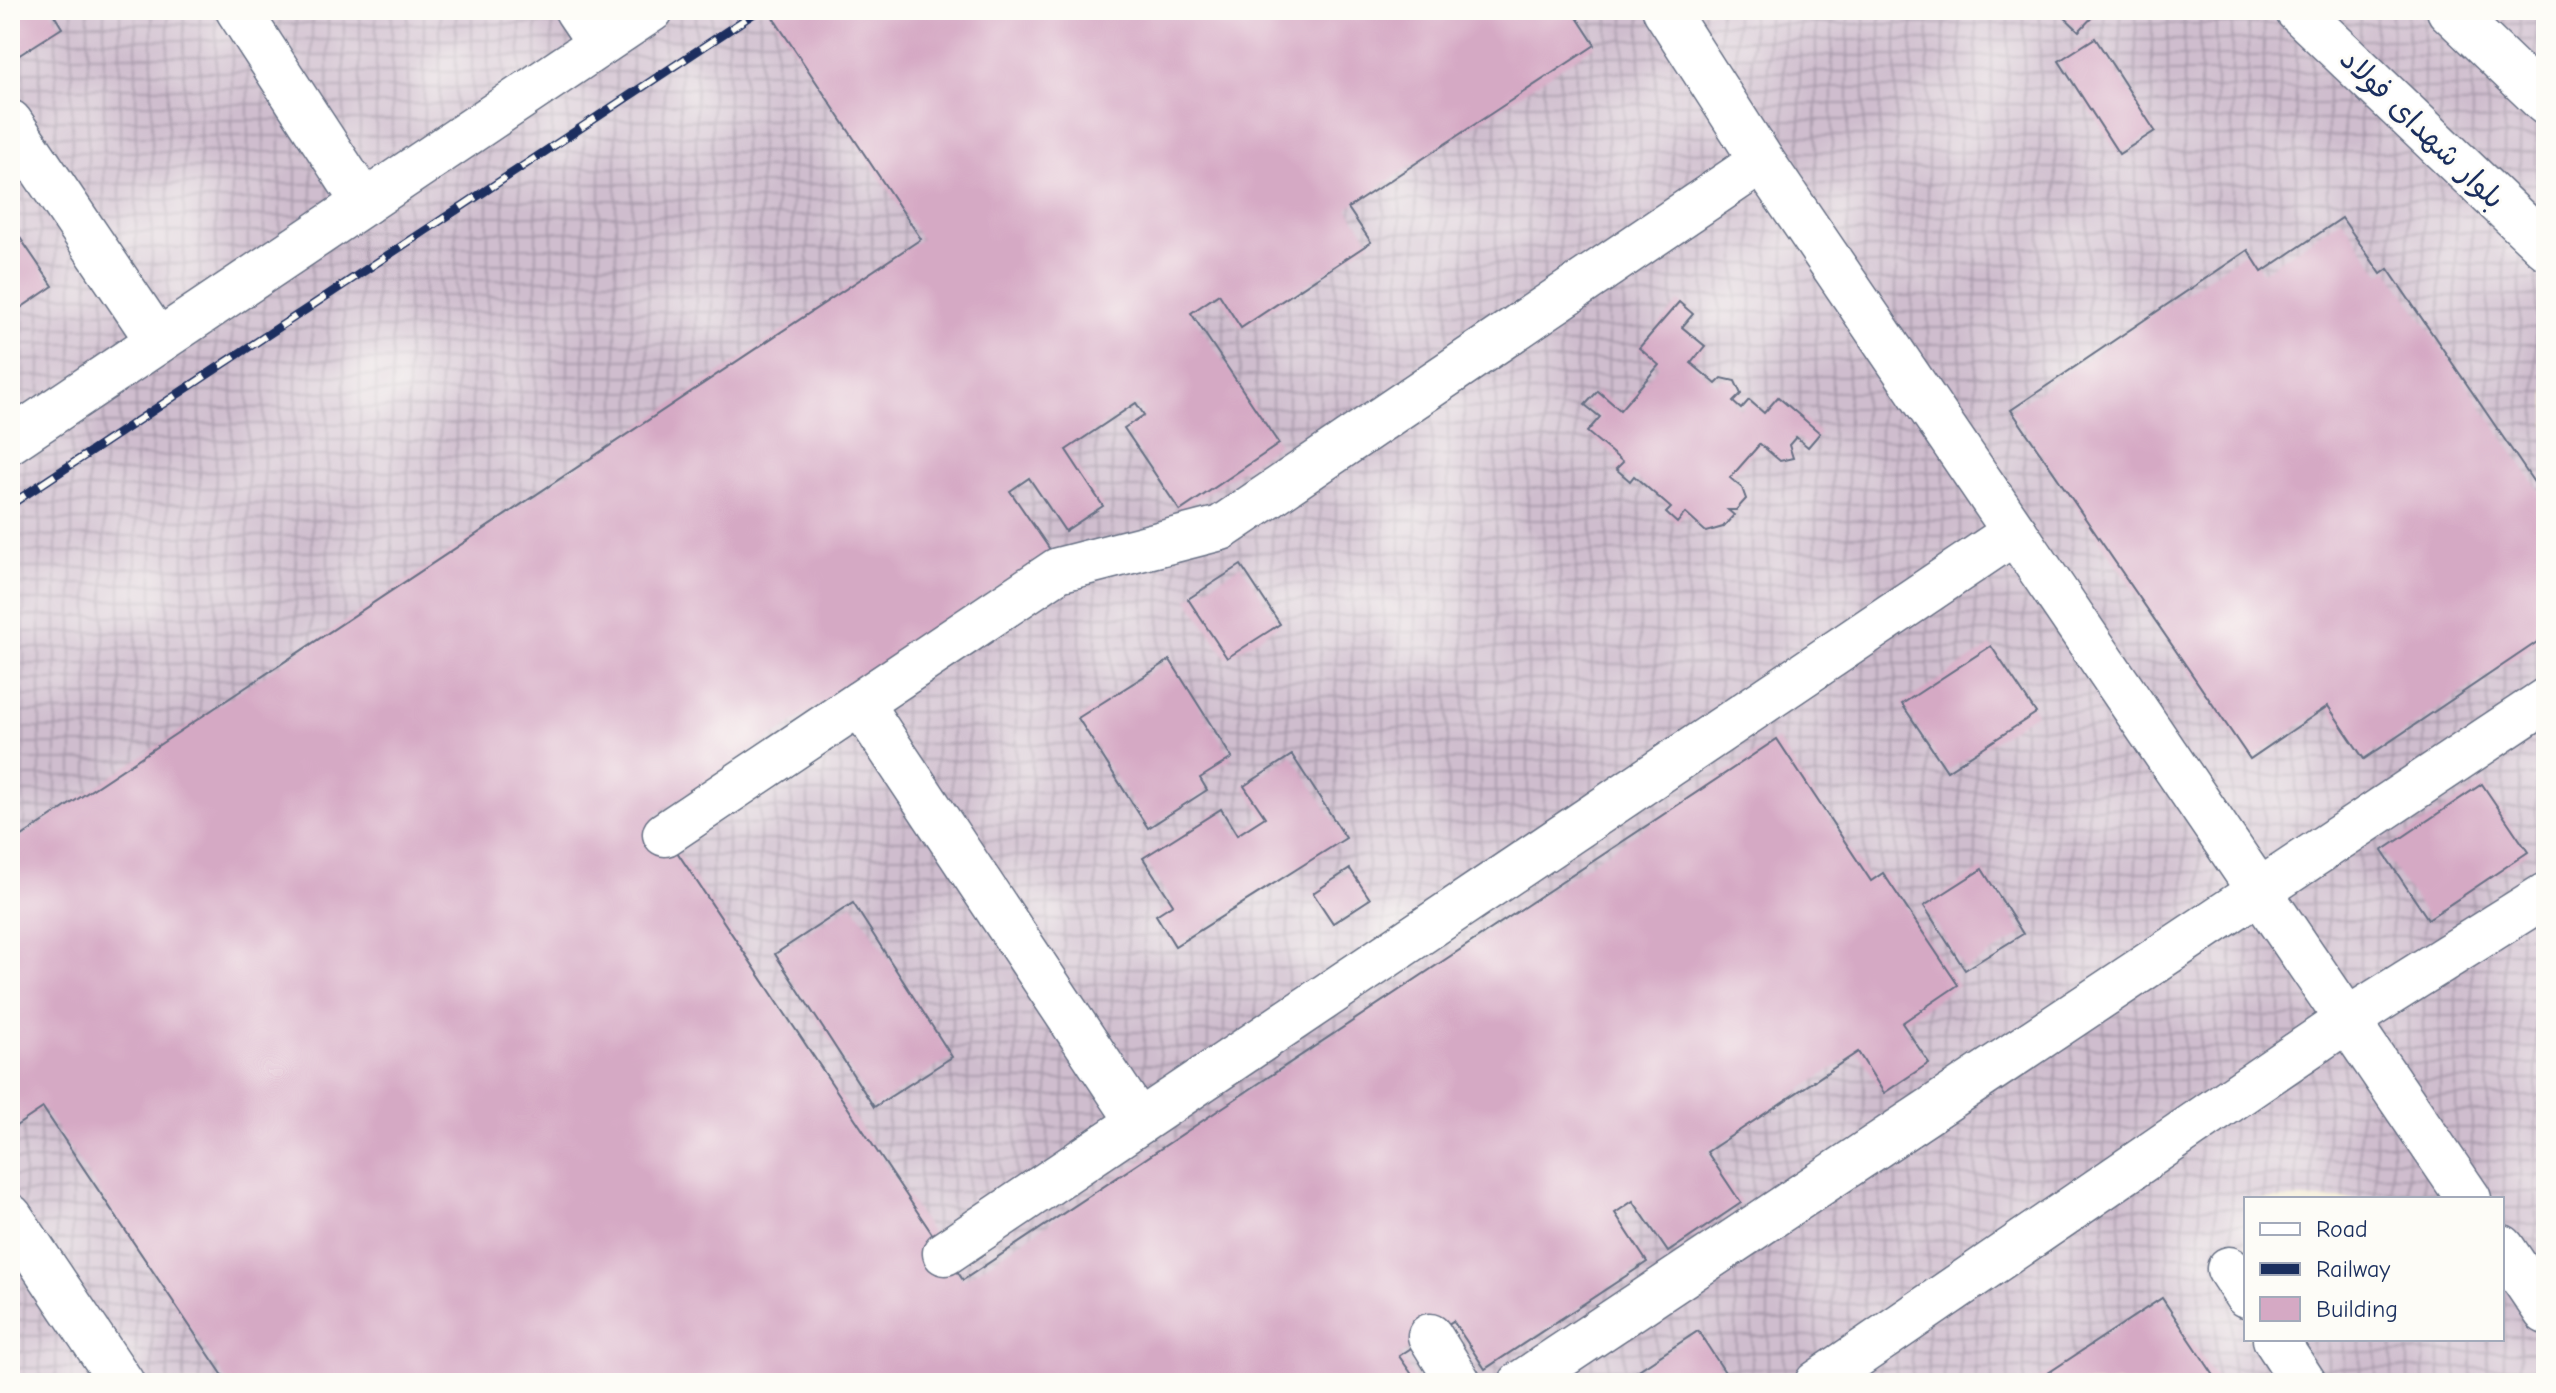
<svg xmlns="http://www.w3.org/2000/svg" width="2556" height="1393" font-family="'Comic Neue','Playpen Sans Arabic',sans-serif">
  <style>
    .industrial { fill: url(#industrial-grid); fill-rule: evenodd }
    .building { fill: #d5a9c4 }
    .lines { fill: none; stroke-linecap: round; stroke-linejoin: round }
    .minor-casing { stroke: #666f84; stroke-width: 47 }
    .minor { stroke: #fff; stroke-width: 44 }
    .rail-casing { stroke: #1b2f5e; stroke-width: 9 }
    .rail { stroke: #fdfcf7; stroke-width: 6; stroke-dasharray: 18; stroke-linecap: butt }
    .labels { text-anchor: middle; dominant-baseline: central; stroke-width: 6; stroke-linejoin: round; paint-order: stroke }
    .street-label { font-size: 30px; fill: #1b2f5e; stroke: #fdfcf7 }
  </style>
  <defs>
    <pattern id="industrial-grid" width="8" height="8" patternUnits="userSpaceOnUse" patternTransform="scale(2)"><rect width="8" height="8" fill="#cfbdce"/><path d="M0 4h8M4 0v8" fill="none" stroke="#a79aaa"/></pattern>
  </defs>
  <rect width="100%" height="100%" fill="#fdfcf7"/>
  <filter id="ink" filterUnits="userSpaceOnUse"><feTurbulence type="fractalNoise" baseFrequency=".0125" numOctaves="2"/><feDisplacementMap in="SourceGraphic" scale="16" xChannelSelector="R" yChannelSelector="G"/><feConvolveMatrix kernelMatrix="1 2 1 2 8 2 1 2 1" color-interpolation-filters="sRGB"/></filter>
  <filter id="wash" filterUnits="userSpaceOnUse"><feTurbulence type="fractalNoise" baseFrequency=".006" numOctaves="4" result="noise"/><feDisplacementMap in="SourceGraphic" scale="32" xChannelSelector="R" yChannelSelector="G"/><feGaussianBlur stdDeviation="1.8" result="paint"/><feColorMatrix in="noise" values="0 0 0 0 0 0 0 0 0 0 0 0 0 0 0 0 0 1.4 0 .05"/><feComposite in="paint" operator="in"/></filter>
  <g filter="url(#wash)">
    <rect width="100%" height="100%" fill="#f1e7cc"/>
    <!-- industrial -->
    <path class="industrial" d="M10,10h2536v1373h-2536zM2246,1199h256v140h-256z"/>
    <g id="blocks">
      <!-- building -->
      <g class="building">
        <polygon points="10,10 51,10 62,28 10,61"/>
        <polygon points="768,10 1572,10 1595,45 1348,208 1371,242 1241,328 1219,294 1191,313 1279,444 1180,511 1124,428 1144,415 1136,403 1066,450 1103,506 1065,531 1029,478 1010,491 1051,551 653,816 963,1280 1777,739 1871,881 1883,873 1958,985 1902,1023 1929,1063 1884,1093 1858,1052 1707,1152 1741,1203 1668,1252 1633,1201 1615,1213 1647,1262 1485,1369 1453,1321 1399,1356 1418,1383 228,1383 43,1108 10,1130 10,844 921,239"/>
        <polygon points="2057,10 2099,10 2079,31"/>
        <polygon points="2095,38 2155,131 2119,154 2059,61"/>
        <polygon points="2342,218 2381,274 2388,269 2546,500 2546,636 2364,759 2328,706 2250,759 2011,410 2248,250 2262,272"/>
        <polygon points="10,223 53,286 10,315"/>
        <polygon points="1679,302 1693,314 1682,327 1705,346 1691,363 1716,384 1722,378 1735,381 1741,394 1733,402 1741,409 1749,400 1764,413 1778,397 1820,433 1808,447 1796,437 1789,445 1793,458 1780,461 1760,444 1730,478 1742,488 1746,499 1736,510 1728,510 1734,515 1723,527 1706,532 1685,513 1677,523 1666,513 1671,508 1634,476 1630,481 1616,469 1623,462 1587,432 1600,417 1585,405 1598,391 1620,410 1659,365 1639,348"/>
        <polygon points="1241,565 1280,624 1227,658 1188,599"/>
        <polygon points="1991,646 2036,713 1947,771 1902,704"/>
        <polygon points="1170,660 1232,758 1200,778 1207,790 1148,828 1078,718"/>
        <polygon points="1292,755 1346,838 1175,946 1156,915 1173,904 1143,858 1221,809 1237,835 1265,817 1244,786"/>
        <polygon points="2482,784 2528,852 2428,919 2382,851"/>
        <polygon points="1350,869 1370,899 1333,923 1313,893"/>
        <polygon points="1982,869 2023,934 1965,970 1924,906"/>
        <polygon points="853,903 952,1057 874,1107 775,954"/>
        <polygon points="2162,1298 2219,1383 2033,1383"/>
        <polygon points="1698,1331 1732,1383 1619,1383"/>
      </g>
    </g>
  </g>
  <g filter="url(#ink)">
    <use href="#blocks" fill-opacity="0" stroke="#666f84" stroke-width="2"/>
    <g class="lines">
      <!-- minor casing -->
      <g class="minor-casing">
        <g id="minor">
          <polyline points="238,10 364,203"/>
          <polyline points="577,10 600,44"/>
          <polyline points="1665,10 1762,161 2469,1199"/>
          <polyline points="2297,10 2546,247"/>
          <polyline points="2449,10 2546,103"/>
          <polyline points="10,122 158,341"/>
          <polyline points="10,441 651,10"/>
          <polyline points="860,703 1139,1122"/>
          <polyline points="665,834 1058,570 1221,528 1762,161"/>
          <polyline points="10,1216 122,1383"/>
          <polyline points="2502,1247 2546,1312"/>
          <polyline points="945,1253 2015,532"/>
          <polyline points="2229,1269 2246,1295"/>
          <polyline points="1430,1336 1459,1383"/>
          <polyline points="2275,1339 2304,1383"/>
          <polyline points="1521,1383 2546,700"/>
          <polyline points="1817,1383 2347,1020 2546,895"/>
        </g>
      </g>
      <!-- minor -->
      <use href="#minor" class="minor"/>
      <!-- rail casing -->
      <g class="rail-casing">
        <polyline id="rail" points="10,505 759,10"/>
      </g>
      <!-- rail -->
      <use href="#rail" class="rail"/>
    </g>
  </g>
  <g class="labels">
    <!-- street labels -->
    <g class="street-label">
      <text transform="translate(2422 129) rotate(44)">بلوار شهدای فولاد</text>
    </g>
  </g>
  <!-- margin -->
  <rect width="2556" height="1393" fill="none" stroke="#fdfcf7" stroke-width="40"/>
  <!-- legend -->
  <rect x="2244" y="1197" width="260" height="144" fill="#fdfcf7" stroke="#a3aaba" stroke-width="2"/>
  <rect x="2260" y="1223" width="40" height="12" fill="#ffffff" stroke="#a3aaba" stroke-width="2"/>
  <text x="2316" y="1237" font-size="24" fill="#1b2f5e">Road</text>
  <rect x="2260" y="1263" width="40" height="12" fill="#1b2f5e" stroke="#a3aaba" stroke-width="2"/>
  <text x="2316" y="1277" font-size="24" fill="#1b2f5e">Railway</text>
  <rect x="2260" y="1297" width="40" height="24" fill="#d5a9c4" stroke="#a3aaba" stroke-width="2"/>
  <text x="2316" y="1317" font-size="24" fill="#1b2f5e">Building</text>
</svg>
